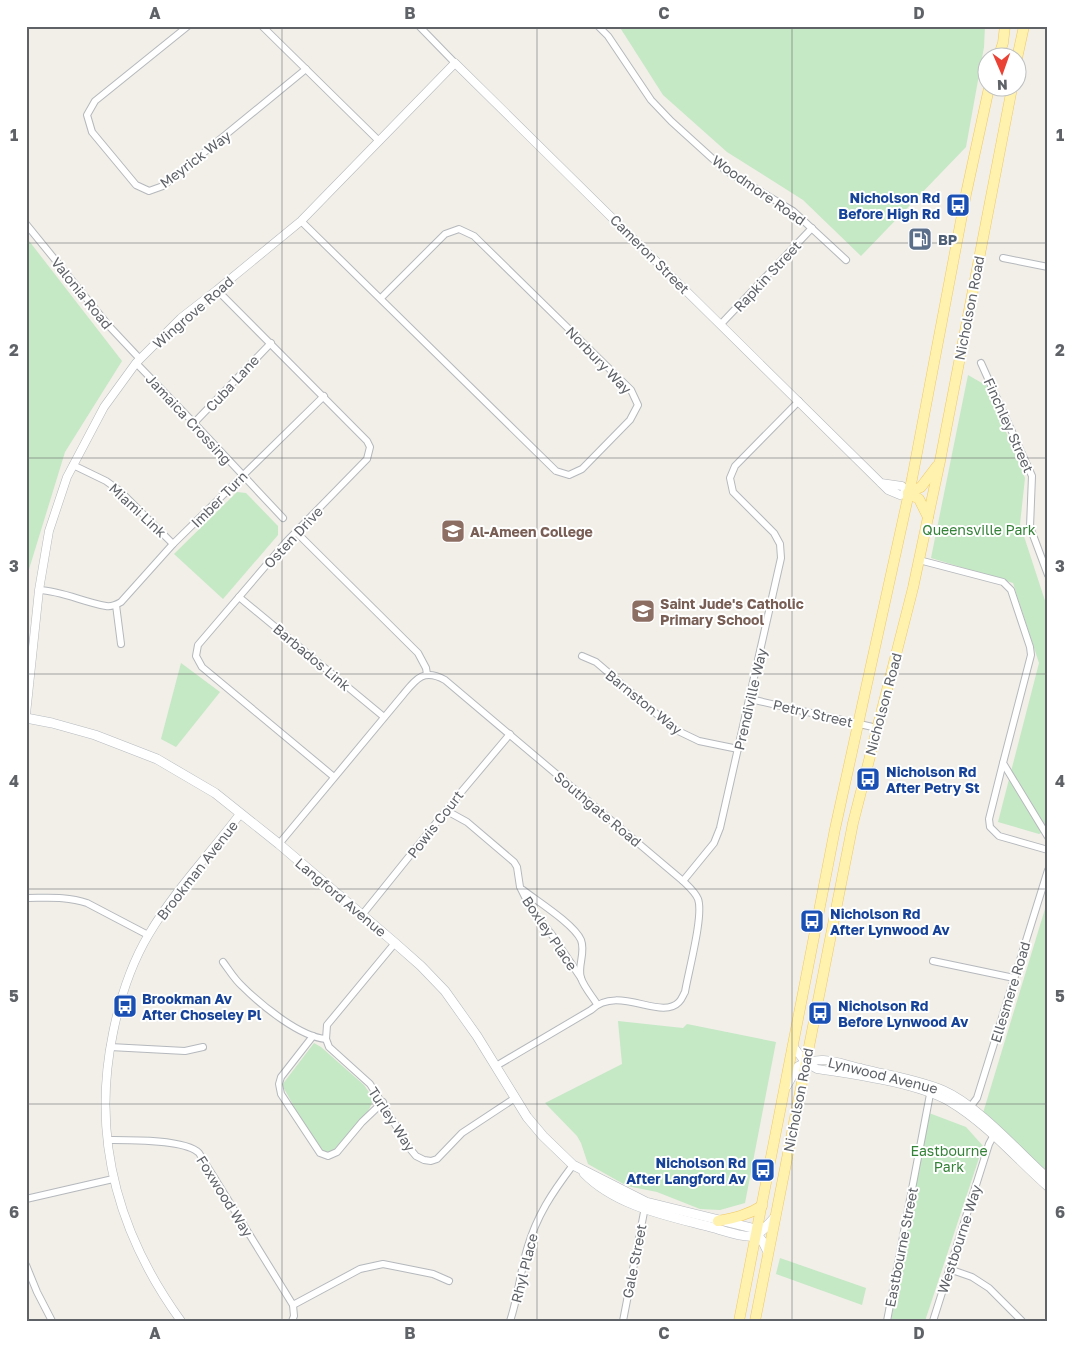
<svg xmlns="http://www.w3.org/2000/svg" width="1074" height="1347" font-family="'Golos Text',sans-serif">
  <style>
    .green { fill: #c5e8c5 }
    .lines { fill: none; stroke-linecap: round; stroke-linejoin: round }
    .minor-casing { stroke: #b5b8bc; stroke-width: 8 }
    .tertiary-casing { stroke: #b5b8bc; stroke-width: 9 }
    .secondary-casing { stroke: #b6babf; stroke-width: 10 }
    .primary-casing { stroke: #f2c960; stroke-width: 11 }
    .minor { stroke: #fff; stroke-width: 6 }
    .tertiary { stroke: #fff; stroke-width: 8 }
    .secondary { stroke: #fff; stroke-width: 9 }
    .primary { stroke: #fff2af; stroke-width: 10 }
    .grid { fill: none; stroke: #5f6368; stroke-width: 1; stroke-opacity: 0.55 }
    .labels { text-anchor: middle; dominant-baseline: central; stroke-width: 4; stroke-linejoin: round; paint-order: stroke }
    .street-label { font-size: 14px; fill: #5f6368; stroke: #fff }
    .transit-label { font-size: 14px; font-weight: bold; fill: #164399; stroke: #fff; text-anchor: start }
    .service-label { font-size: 14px; font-weight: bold; fill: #4e5e75; stroke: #fff; text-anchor: start }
    .park-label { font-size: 14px; fill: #348238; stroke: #fff }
    .education-label { font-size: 14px; font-weight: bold; fill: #785e54; stroke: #fff; text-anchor: start }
    .neatline { fill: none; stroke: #5f6368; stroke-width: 2 }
    .grid-label { font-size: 16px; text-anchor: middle; font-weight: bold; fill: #5f6368 }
  </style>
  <rect width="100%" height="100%" fill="#f1efe8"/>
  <!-- green -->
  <g class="green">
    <polygon points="619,26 985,26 984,47 966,147 861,256 803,200 727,152 663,95"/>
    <polygon points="26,237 122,361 65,452 26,579"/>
    <polygon points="968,375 987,386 1025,478 1020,524 1048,610 1048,829 1039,834 998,822 1039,663 1013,583 931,558"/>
    <polygon points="237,492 246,493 278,526 278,535 223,599 174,554"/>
    <polygon points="181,663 220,692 176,747 161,739"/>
    <polygon points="1048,899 1048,1178 983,1113"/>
    <polygon points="618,1021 683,1028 687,1024 776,1042 745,1203 720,1210 700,1209 657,1192 627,1186 588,1164 581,1143 577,1136 545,1103 622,1064"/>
    <path d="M314,1043l7,4 43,38 9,13c-1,16 -29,39 -40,53l-9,2 -23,-34 -19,-34z"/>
    <polygon points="929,1113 966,1127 983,1146 925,1321 891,1321"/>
    <polygon points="780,1258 866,1288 862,1305 776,1274"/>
  </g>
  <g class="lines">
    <!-- minor casing -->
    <g class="minor-casing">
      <g id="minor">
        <polyline points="188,26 95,101 87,115 92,132 136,185 149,191 163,186 306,69"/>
        <polyline points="262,26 379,141"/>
        <polyline points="419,26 455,63"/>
        <polyline points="598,26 608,36 651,100 671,121 725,170 793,211 846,260"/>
        <polyline points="301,221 556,471 569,475 582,469 630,420 638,405 631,390 474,236 459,229 445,234 381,298"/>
        <polyline points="26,224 109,326 140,359"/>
        <polyline points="1003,258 1048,267"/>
        <polyline points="217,290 367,441 370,447 367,459 286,542 198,645 196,656 202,667 334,777"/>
        <polyline points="721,324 812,228"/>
        <polyline points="136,363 194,423 283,518"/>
        <polyline points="981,363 1032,476 1030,527 1048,575"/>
        <polyline points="194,423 271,343"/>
        <polyline points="73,465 106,481 120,491 173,544"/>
        <polyline points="296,532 418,653 426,668 427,674"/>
        <polyline points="919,560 1003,582 1011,590 1030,647 1031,655 1003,763 1048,837"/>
        <path d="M39,590c23,1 44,12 67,16 6,1 10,-1 15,-4l52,-58 151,-148"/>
        <polyline points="239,597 384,717"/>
        <polyline points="116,605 121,644"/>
        <polyline points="582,656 596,662 674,729 699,741 738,749"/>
        <polyline points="750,699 877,728"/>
        <polyline points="1003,763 989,819 990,827 999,836 1048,850"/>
        <polyline points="447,811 467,822 514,862 517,867 520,887 530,907 552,935 581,978"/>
        <path d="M279,844l123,-148c14,-17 21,-28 43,-16l238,201c6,6 12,11 15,18 6,16 -10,74 -13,93 -2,3 -3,7 -6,10 -18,19 -61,-18 -88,8l-95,56"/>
        <polyline points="683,881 714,843 720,828 781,558 780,544 774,533 733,492 730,478 735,466 799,401"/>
        <path d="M523,890c14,11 51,34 58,50 5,13 -4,26 0,38 3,9 11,18 16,26"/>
        <path d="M26,898c21,0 41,-2 61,5l61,32"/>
        <polyline points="362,915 457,797 510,734"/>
        <polyline points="395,943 327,1025 326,1039 329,1047 370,1084 411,1150 416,1156 424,1160 431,1161 437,1159 462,1133 515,1098"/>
        <polyline points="933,961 1014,978"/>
        <path d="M223,962c6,8 12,18 19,24 19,19 58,51 84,53"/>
        <polyline points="313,1036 281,1077 279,1084 281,1094 320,1153 328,1156 337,1152 362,1122 383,1102"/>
        <polyline points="110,1047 185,1051 203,1047"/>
        <polyline points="968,1110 977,1098 1048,870"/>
        <path d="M107,1140c21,0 78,-1 92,13l94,152 1,11 -2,5"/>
        <polyline points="26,1199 113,1179"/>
        <polyline points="26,1265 37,1292 52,1321"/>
        <polyline points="949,1269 972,1277 989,1288 1022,1321"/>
        <polyline points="293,1305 360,1269 383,1264 433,1274 449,1281"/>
        <path d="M510,1321c8,-23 10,-48 17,-72 10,-34 25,-56 46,-84"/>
        <polyline points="623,1321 645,1207"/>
        <polyline points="887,1321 931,1089"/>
        <polyline points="933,1321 989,1144 995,1133"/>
      </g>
    </g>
    <!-- tertiary casing -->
    <g class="tertiary-casing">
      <g id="tertiary">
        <polyline points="26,714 39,590 49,531 67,477 104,407 136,363 181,318 217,290 301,221 455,63 888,490 900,495 908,493 902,486 881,483"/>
        <path d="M793,1046l12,16 12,7c38,6 100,14 133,33 37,22 66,57 98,85"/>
        <path d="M787,1086l11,-20c23,-12 40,-3 63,2 27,7 56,11 82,22 35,15 76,62 105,88"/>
        <path d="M181,1321c-63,-87 -90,-182 -68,-288 7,-35 18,-69 36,-99 26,-44 61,-80 91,-120"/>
      </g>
    </g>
    <!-- secondary casing -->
    <g class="secondary-casing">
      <g id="secondary">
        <polyline points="26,718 52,723 95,735 157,759 215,793 279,844 395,943 421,966 445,991 477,1036 527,1117 543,1136 573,1165 646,1202 752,1228 763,1242 768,1252"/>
        <path d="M584,1173c33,34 86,43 130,55 8,2 30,10 38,8 10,-3 17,-12 23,-19"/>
      </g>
    </g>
    <!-- primary casing -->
    <g class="primary-casing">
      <g id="primary">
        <polyline points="998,58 1003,43 1005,26"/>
        <polyline points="1016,63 1024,26"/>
        <polyline points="908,493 921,487 937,466"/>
        <polyline points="908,493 919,499 928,517"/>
        <path d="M718,1221c16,-3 30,-6 44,-15"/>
        <polyline points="739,1321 835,829 912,479 966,194 989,88"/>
        <polyline points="755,1321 853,823 913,588 940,461 1012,88"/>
      </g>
    </g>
    <!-- minor -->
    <use href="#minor" class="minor"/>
    <!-- tertiary -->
    <use href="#tertiary" class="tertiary"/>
    <!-- secondary -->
    <use href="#secondary" class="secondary"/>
    <!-- primary -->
    <use href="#primary" class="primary"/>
  </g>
  <!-- grid -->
  <path class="grid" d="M282,26v1295M537,26v1295M792,26v1295M26,243h1022M26,458h1022M26,674h1022M26,889h1022M26,1104h1022"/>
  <!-- icons -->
  <defs>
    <g id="bus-square" transform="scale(1.25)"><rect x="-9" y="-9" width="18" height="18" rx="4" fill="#1a4fb4" stroke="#fff"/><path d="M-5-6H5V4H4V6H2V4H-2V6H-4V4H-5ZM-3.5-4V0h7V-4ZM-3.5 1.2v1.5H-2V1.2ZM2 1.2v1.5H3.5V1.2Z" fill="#fff"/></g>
    <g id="fuel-square" transform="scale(1.25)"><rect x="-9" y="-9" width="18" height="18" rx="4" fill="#5c6f8a" stroke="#fff"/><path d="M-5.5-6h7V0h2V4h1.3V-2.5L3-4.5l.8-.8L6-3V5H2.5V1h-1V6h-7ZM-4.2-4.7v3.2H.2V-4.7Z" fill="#fff"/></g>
    <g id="school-square" transform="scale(1.25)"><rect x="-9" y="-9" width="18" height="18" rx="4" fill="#8d6e63" stroke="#fff"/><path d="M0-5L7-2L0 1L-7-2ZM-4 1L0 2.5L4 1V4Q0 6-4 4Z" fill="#fff"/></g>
  </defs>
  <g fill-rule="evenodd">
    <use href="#bus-square" x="958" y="205"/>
    <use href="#fuel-square" x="920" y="239"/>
    <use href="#school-square" x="453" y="531"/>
    <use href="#school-square" x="643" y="611"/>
    <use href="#bus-square" x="868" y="779"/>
    <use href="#bus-square" x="812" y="921"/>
    <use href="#bus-square" x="125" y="1006"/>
    <use href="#bus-square" x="820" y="1013"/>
    <use href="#bus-square" x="763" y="1170"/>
  </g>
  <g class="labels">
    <!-- street labels -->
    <g class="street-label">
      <text transform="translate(195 159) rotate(-37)">Meyrick Way</text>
      <text transform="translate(759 190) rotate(35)">Woodmore Road</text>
      <text transform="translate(650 254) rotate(45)">Cameron Street</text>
      <text transform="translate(767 276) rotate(-47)">Rapkin Street</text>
      <text transform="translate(82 293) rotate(51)">Valonia Road</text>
      <text transform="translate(969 308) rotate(-79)">Nicholson Road</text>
      <text transform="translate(193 312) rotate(-41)">Wingrove Road</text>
      <text transform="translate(599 360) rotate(46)">Norbury Way</text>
      <text transform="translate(232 383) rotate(-47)">Cuba Lane</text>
      <text transform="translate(189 419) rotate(47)">Jamaica Crossing</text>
      <text transform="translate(1009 425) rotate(66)">Finchley Street</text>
      <text transform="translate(219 499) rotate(-45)">Imber Turn</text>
      <text transform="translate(138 510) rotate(43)">Miami Link</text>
      <text transform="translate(293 537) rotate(-47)">Osten Drive</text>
      <text transform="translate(312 657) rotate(40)">Barbados Link</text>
      <text transform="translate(750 699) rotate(-77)">Prendiville Way</text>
      <text transform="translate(644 702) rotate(39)">Barnston Way</text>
      <text transform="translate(883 704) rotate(-75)">Nicholson Road</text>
      <text transform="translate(813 713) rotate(13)">Petry Street</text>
      <text transform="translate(598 809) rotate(40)">Southgate Road</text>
      <text transform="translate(435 824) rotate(-52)">Powis Court</text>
      <text transform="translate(197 870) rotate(-52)">Brookman Avenue</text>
      <text transform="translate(341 897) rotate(40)">Langford Avenue</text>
      <text transform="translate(550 933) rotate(56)">Boxley Place</text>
      <text transform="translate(1010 992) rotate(-73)">Ellesmere Road</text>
      <text transform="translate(883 1075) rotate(14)">Lynwood Avenue</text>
      <text transform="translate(798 1100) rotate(-79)">Nicholson Road</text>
      <text transform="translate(392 1119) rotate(57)">Turley Way</text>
      <text transform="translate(225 1196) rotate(58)">Foxwood Way</text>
      <text transform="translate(959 1239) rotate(-72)">Westbourne Way</text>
      <text transform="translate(901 1247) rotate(-79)">Eastbourne Street</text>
      <text transform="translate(634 1261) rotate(-79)">Gale Street</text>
      <text transform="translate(524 1268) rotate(-76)">Rhyl Place</text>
    </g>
    <!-- transit labels -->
    <g class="transit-label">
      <text x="940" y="197" text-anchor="end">Nicholson Rd<tspan x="940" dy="16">Before High Rd</tspan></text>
      <text x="886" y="771">Nicholson Rd<tspan x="886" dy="16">After Petry St</tspan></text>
      <text x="830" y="913">Nicholson Rd<tspan x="830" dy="16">After Lynwood Av</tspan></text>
      <text x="142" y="998">Brookman Av<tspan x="142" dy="16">After Choseley Pl</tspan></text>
      <text x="838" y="1005">Nicholson Rd<tspan x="838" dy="16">Before Lynwood Av</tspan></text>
      <text x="746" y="1162" text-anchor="end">Nicholson Rd<tspan x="746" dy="16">After Langford Av</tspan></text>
    </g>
    <!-- service labels -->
    <g class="service-label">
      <text x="938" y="239">BP</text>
    </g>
    <!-- park labels -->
    <g class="park-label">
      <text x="979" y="529">Queensville Park</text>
      <text x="949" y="1150">Eastbourne<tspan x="949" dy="16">Park</tspan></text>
    </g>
    <!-- education labels -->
    <g class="education-label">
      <text x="470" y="531">Al-Ameen College</text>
      <text x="660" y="603">Saint Jude's Catholic<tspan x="660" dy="16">Primary School</tspan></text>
    </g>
  </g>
  <!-- border -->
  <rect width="1074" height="1347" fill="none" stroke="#ffffff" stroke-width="55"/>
  <!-- north arrow -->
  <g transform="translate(1002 72) rotate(178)"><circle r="24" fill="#ffffff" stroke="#bfc1c3"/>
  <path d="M0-4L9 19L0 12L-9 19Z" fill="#ea4335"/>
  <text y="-8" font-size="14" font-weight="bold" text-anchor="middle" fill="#5f6368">N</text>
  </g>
  <rect x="28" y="28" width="1018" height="1292" class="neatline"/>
  <g class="grid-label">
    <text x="155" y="19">A</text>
    <text x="410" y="19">B</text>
    <text x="664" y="19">C</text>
    <text x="919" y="19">D</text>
    <text x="14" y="141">1</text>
    <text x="1060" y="141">1</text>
    <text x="14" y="356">2</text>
    <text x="1060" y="356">2</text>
    <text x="14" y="572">3</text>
    <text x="1060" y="572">3</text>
    <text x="14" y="787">4</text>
    <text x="1060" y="787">4</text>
    <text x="14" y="1002">5</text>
    <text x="1060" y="1002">5</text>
    <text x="14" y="1218">6</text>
    <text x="1060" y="1218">6</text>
    <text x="155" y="1339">A</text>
    <text x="410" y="1339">B</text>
    <text x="664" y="1339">C</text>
    <text x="919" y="1339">D</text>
  </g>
</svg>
